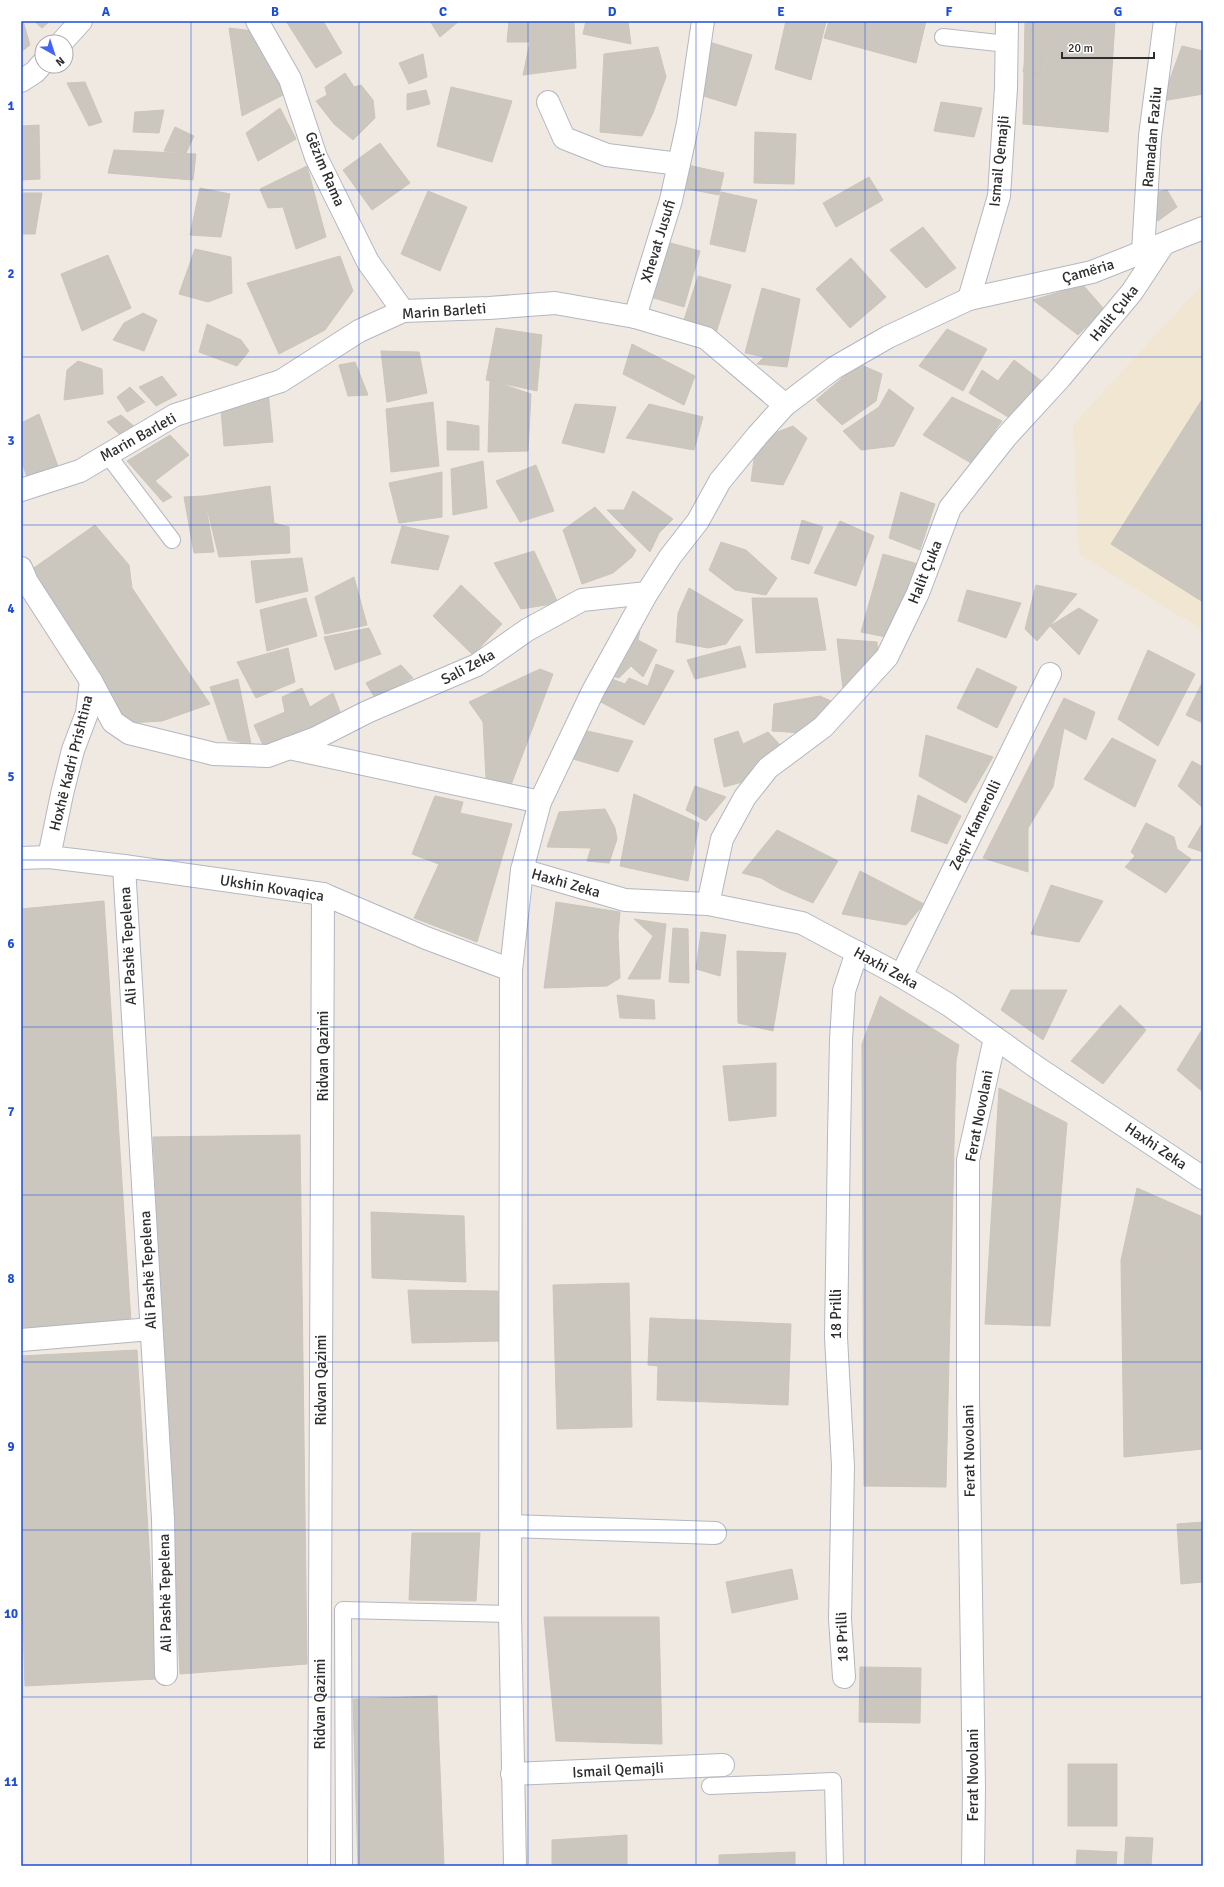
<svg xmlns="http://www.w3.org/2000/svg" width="1224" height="1887" font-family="Signika,sans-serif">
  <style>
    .education { fill: #f0e6d1 }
    .building { fill: #cbc7bf; stroke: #cbc5ba }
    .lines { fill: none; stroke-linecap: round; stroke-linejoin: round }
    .lane-casing { stroke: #b4b7c1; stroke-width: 18 }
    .street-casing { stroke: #b4b7c1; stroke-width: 24 }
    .secondary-casing { stroke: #b4b7c1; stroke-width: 24 }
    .lane { stroke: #fff; stroke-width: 16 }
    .street { stroke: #fff; stroke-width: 22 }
    .secondary { stroke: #fff; stroke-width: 22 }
    .grid { fill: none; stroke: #1d4ed8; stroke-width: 1; stroke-opacity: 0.55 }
    .labels { text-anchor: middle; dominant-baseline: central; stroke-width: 3; stroke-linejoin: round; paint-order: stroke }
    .street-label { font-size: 15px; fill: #2e2e2e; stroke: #fff }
    .neatline { fill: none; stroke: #1d4ed8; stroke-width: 1.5 }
    .grid-label { font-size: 13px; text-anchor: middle; font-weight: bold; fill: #1d4ed8 }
  </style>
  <rect width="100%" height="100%" fill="#efe9e1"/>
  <!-- education -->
  <polygon class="education" points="1203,284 1203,630 1079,554 1073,425"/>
  <!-- building -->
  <g class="building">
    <polygon points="21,21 23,21 30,45 21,52"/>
    <polygon points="34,21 50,21 42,28"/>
    <polygon points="286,21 323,21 342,53 316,68"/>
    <polygon points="430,21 459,21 440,37"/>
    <polygon points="509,21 574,21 576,68 523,75 530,42 507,42"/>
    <polygon points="586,21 628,21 631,44 583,34"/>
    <polygon points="786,21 826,22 811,80 775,69"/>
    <polygon points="829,21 926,21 916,63 824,38"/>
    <polygon points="1025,21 1115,21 1108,132 1023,124"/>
    <polygon points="229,28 253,31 285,94 242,116"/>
    <polygon points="1031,31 1043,33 1040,73 1023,72"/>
    <polygon points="706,41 752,55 736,106 700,95"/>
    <polygon points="1182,46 1203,51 1203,94 1162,101"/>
    <polygon points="658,47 666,77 653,113 642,136 600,132 604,54"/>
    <polygon points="423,54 427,77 409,84 399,63"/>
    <polygon points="345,73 354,87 361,85 373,100 375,118 353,140 334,124 316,101 327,95 325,87"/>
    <polygon points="85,82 102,122 89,126 67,83"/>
    <polygon points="451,87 512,101 492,162 437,146"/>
    <polygon points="426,90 430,104 407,110 407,94"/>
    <polygon points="941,102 982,108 974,137 934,131"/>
    <polygon points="280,108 296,139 258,161 246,133"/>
    <polygon points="164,110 159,133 133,132 135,112"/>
    <polygon points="39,125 40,179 21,180 21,126"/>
    <polygon points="175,127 194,136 186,153 164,151"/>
    <polygon points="755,132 796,134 794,184 754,183"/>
    <polygon points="380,143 410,183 372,210 343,170"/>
    <polygon points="114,150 196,154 193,180 108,173"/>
    <polygon points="683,164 724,173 719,195 678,187"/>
    <polygon points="307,166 326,237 296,249 283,207 268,208 260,189"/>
    <polygon points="869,177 883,200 836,227 823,203"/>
    <polygon points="200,188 230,194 221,237 190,235"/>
    <polygon points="1167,190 1177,207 1158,221 1152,209 1158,192"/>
    <polygon points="428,191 467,207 440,271 401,254"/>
    <polygon points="721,192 757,200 745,252 710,244"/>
    <polygon points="21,193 42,193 35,234 21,234"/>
    <polygon points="923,227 956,268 926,288 890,250"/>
    <polygon points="667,242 700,251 684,307 650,297"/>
    <polygon points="195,249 231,257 232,293 208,302 179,294"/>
    <polygon points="108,255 131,308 82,331 61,274"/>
    <polygon points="340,256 353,291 325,330 279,354 247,283"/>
    <polygon points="851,258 886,297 850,328 816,289"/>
    <polygon points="698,276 731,285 716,333 684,320"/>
    <polygon points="1083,285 1104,309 1078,335 1033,300"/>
    <polygon points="762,288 800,299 787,367 757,364 764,357 745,353"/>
    <polygon points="143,313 157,320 144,351 113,340 124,323"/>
    <polygon points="207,324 241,340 249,351 237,366 199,352"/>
    <polygon points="496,328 542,335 537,391 486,380"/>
    <polygon points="947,329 987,349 963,391 919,366"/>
    <polygon points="632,344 695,376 684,405 623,374"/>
    <polygon points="381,351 419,352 427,393 387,402"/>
    <polygon points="1014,360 1043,382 1013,420 969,393 982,370 998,381"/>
    <polygon points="78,361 102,369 103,394 64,400 67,370"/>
    <polygon points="355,362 368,395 348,396 339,365"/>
    <polygon points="859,364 882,374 876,401 842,425 816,400"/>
    <polygon points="162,376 177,395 156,406 139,387"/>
    <polygon points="490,380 531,394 528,451 488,452"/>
    <polygon points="130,387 145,402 127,412 117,397"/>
    <polygon points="889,389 914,408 894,446 861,450 843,431 879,407"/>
    <polygon points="268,391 273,442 224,446 221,410"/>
    <polygon points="952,397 1002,421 971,463 923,435"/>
    <polygon points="1203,398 1203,602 1111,544"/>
    <polygon points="433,402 439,466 391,472 386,409"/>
    <polygon points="575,404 616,407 604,453 562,443"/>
    <polygon points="649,404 703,417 694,450 626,438"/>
    <polygon points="39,414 60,472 28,480 21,460 21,423"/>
    <polygon points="121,415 136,428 123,438 107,422"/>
    <polygon points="447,421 479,426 479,450 447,450"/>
    <polygon points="793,426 807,438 783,485 751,481 755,452 767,436"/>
    <polygon points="170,435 189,455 155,481 172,497 163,502 127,461"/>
    <polygon points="483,461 487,508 453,515 451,469"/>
    <polygon points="536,465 554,511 520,522 496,481"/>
    <polygon points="442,472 442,517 399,523 389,483"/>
    <polygon points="270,486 274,523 289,527 290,553 219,557 204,496"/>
    <polygon points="633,491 673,519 659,533 650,552 607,510 624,510"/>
    <polygon points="901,492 935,504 920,550 889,538"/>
    <polygon points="204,496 214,552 194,553 184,497"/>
    <polygon points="595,507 636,550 632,557 613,573 582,584 563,530"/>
    <polygon points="802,520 823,527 809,564 791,559"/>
    <polygon points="840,521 874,536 856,586 814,573"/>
    <polygon points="95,525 129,565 132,588 210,704 162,721 128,723 28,572"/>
    <polygon points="402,526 449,536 438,570 391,563"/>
    <polygon points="721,542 746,550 777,578 766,595 735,590 709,570"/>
    <polygon points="534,551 558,603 521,609 494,563"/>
    <polygon points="883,554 918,564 891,638 861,632"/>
    <polygon points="302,558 308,591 256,603 251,561"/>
    <polygon points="354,577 367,625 325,634 315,597"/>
    <polygon points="461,585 502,624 473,655 433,616"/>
    <polygon points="1036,585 1077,594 1037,641 1025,629"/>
    <polygon points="689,588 743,620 726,644 708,648 676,642 678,613"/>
    <polygon points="967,590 1021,603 1006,638 958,621"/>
    <polygon points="306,598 317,636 267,651 260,610"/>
    <polygon points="752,598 817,598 826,650 756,653"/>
    <polygon points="1079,608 1098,620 1079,655 1050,626"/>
    <polygon points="369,628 381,654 335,670 324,637"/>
    <polygon points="632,628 640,631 638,640 657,650 643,677 631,666 619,678 605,674"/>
    <polygon points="837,639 877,642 878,658 860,677 843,689"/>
    <polygon points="740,646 746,667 695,679 687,660"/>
    <polygon points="288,648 295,682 256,698 237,662"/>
    <polygon points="1148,650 1195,674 1158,746 1118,719"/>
    <polygon points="656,664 674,671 644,725 599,701 612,679 625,684 629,678 648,686"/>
    <polygon points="401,665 413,678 375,698 366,683"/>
    <polygon points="977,668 1017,687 997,728 957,708"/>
    <polygon points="540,669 553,674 511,785 486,778 483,722 469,702"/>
    <polygon points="238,679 251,744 228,740 210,687"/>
    <polygon points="1203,681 1203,723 1186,715"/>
    <polygon points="302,688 310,707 333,693 342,717 266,752 254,725 285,712 282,697"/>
    <polygon points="820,696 831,701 819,721 803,733 772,731 774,704"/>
    <polygon points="1064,698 1095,712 1086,740 1064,728 1053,787 1028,828 1028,872 983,858"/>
    <polygon points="587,731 633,741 618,772 573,759"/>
    <polygon points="738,731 743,744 768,732 784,749 746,781 724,787 714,739"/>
    <polygon points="926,735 993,757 966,803 919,776"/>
    <polygon points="1112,738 1156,760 1135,807 1084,779"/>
    <polygon points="1192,761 1203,767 1203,808 1178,786"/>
    <polygon points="695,786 726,797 706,821 686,810"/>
    <polygon points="634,794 699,823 688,881 620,866"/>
    <polygon points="918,795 961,816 947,844 911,831"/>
    <polygon points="435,796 463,802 460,813 512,824 477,942 414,918 439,864 412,854"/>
    <polygon points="605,809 615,828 617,839 609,863 587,861 591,848 547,847 559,812"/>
    <polygon points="1203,822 1203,852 1188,847"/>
    <polygon points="1146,823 1174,837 1177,849 1191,859 1166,893 1125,867 1135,856 1131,852"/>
    <polygon points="777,830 838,861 813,903 780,889 761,878 742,873"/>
    <polygon points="860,871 924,904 906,925 842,914"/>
    <polygon points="1051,885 1103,901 1079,942 1031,934"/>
    <polygon points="104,901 131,1322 21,1330 21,909"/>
    <polygon points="556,902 620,912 618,935 620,978 607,986 544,988"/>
    <polygon points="634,919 666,924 660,979 628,979 653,936"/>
    <polygon points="673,928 688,929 689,983 669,982"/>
    <polygon points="701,932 726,935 720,976 696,969"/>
    <polygon points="737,951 786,953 773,1031 738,1023"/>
    <polygon points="1011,990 1067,990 1043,1040 1001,1010"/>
    <polygon points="617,995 654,1000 655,1019 620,1018"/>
    <polygon points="880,996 959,1045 956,1061 862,1044"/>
    <polygon points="1120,1005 1146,1030 1103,1084 1071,1061"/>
    <polygon points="1203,1028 1203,1092 1177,1070"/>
    <polygon points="862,1044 956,1061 946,1487 864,1486"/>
    <polygon points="776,1063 776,1116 729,1121 723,1066"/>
    <polygon points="999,1088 1067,1123 1050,1326 985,1324"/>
    <polygon points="300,1135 307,1664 180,1674 153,1137"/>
    <polygon points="1137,1188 1203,1217 1203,1263 1121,1260"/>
    <polygon points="371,1212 464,1216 466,1282 372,1278"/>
    <polygon points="1121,1260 1203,1263 1203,1449 1124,1457"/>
    <polygon points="629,1283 632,1427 557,1429 553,1285"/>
    <polygon points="408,1290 498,1291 499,1341 412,1343"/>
    <polygon points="650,1318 791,1324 788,1405 657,1400 658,1366 648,1365"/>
    <polygon points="137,1350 157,1679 25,1686 21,1564 21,1356"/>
    <polygon points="1203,1522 1203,1582 1181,1584 1177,1524"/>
    <polygon points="412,1533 480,1533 476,1601 409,1600"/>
    <polygon points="792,1569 798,1599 732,1613 726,1582"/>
    <polygon points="544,1617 659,1617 662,1744 556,1741"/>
    <polygon points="860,1667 921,1668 920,1723 859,1722"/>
    <polygon points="437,1696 444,1866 358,1866 353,1699"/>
    <rect x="1068" y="1764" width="49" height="62"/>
    <polygon points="627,1835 627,1866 552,1866 552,1840"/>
    <polygon points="1126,1837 1153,1838 1151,1866 1124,1866"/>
    <polygon points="1077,1850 1117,1852 1116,1866 1076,1866"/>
    <polygon points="795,1852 795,1866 719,1866 719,1855"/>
  </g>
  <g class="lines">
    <!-- lane casing -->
    <g class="lane-casing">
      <g id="lane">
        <polyline points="943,37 1007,44"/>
        <polyline points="107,454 172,540"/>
        <polyline points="710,1786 833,1781 835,1866"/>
        <polyline points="344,1866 343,1610 510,1614"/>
      </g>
    </g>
    <!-- street casing -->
    <g class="street-casing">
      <g id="street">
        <polyline points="257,21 290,79 316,157 368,262 403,311"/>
        <polyline points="62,42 81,21"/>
        <polyline points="21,81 35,72 42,64"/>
        <polyline points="548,102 564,138 607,155 679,164"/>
        <polyline points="1143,252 1150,136 1165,21"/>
        <polyline points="635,317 671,200 688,123 703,21"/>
        <polyline points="21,490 80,471 175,415 281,381 359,331 403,311 489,308 555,303 635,317 706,338 785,405"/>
        <polyline points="21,568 27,582 91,681 113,722 129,733 214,754 268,756 316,738 367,712 477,665 527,630 582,600 647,593"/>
        <polyline points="289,748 540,802"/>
        <polyline points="49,857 62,794 73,750 87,713 91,681"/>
        <polyline points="124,866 163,1519 166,1674"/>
        <polyline points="522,870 625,900 708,904 802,923 901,976 949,1005 1039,1069 1203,1178"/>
        <polyline points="708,904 722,839 745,797 768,768 823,727 887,657 918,593 950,508 1006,437 1060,378 1132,292 1163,245"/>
        <polyline points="901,976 1050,674"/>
        <polyline points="21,1340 151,1329"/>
        <polyline points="510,1526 715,1533"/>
        <polyline points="844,1677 840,1619 843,1466 836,1337 839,1137 841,1040 844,991 857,952"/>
        <polyline points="512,1774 723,1765"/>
        <polyline points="319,1866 323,894"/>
        <polyline points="973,1866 974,1788 968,1400 968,1160 995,1038"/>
      </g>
    </g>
    <!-- secondary casing -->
    <g class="secondary-casing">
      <g id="secondary">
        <polyline points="969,299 999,196 1006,88 1007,21"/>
        <polyline points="21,858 49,857 124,866 323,894 426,938 511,970"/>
        <polyline points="515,1866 510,1614 511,970 522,870 540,802 593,691 647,593 670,557 698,521 720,481 757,436 785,405 834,368 888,337 969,299 1092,272 1203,228"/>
      </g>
    </g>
    <!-- lane -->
    <use href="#lane" class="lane"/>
    <!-- street -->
    <use href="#street" class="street"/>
    <!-- secondary -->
    <use href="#secondary" class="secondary"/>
  </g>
  <!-- grid -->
  <path class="grid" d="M191,21v1845M359,21v1845M528,21v1845M696,21v1845M865,21v1845M1033,21v1845M21,190h1182M21,357h1182M21,525h1182M21,692h1182M21,860h1182M21,1027h1182M21,1195h1182M21,1362h1182M21,1530h1182M21,1697h1182"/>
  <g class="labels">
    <!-- street labels -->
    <g class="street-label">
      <text transform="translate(1152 137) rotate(-85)">Ramadan Fazliu</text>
      <text transform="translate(999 161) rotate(-84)">Ismail Qemajli</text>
      <text transform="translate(325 169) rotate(67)">Gëzim Rama</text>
      <text transform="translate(658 241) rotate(-73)">Xhevat Jusufi</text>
      <text transform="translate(1088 271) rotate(-16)">Çamëria</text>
      <text transform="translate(444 311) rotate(-4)">Marin Barleti</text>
      <text transform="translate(1114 313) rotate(-51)">Halit Çuka</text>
      <text transform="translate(138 437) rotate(-29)">Marin Barleti</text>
      <text transform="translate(925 572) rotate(-68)">Halit Çuka</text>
      <text transform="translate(468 667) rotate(-28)">Sali Zeka</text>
      <text transform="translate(71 763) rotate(-76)">Hoxhë Kadri Prishtina</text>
      <text transform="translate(975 825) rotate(-64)">Zeqir Kamerolli</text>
      <text transform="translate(566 883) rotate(16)">Haxhi Zeka</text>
      <text transform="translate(272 888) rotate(9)">Ukshin Kovaqica</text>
      <text transform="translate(128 946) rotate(-93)">Ali Pashë Tepelena</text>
      <text transform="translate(886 968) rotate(29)">Haxhi Zeka</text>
      <text transform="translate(323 1056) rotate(-90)">Ridvan Qazimi</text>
      <text transform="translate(979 1116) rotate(-79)">Ferat Novolani</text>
      <text transform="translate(1156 1146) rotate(34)">Haxhi Zeka</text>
      <text transform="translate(148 1270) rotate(-93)">Ali Pashë Tepelena</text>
      <text transform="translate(836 1314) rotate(-90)">18 Prilli</text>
      <text transform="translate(321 1380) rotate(-90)">Ridvan Qazimi</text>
      <text transform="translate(969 1451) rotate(-91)">Ferat Novolani</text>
      <text transform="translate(165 1593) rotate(-91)">Ali Pashë Tepelena</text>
      <text transform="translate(842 1637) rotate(-92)">18 Prilli</text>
      <text transform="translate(320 1704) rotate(-90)">Ridvan Qazimi</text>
      <text transform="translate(618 1770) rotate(-3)">Ismail Qemajli</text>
      <text transform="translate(973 1775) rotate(-90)">Ferat Novolani</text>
    </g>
  </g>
  <!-- border -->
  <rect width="1224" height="1887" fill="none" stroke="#ffffff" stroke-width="44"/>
  <!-- north arrow -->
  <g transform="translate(54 54) rotate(141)"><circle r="19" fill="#ffffff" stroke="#ababab"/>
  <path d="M0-3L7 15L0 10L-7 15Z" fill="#4264fb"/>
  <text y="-6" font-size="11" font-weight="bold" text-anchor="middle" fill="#2e2e2e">N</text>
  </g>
  <!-- scale -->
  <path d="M1062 52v6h92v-6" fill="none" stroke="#2e2e2e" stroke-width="2"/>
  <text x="1068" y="52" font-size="12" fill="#2e2e2e" stroke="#ffffff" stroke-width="3" paint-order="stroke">20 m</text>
  <rect x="22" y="22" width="1180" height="1843" class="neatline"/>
  <g class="grid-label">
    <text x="106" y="16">A</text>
    <text x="275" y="16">B</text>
    <text x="443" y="16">C</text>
    <text x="612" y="16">D</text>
    <text x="781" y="16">E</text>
    <text x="949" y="16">F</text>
    <text x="1118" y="16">G</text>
    <text x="11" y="110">1</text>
    <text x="11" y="278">2</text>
    <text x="11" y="445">3</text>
    <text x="11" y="613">4</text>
    <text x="11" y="781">5</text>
    <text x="11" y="948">6</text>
    <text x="11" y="1116">7</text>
    <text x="11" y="1283">8</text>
    <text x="11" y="1451">9</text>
    <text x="11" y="1618">10</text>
    <text x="11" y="1786">11</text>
  </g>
</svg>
